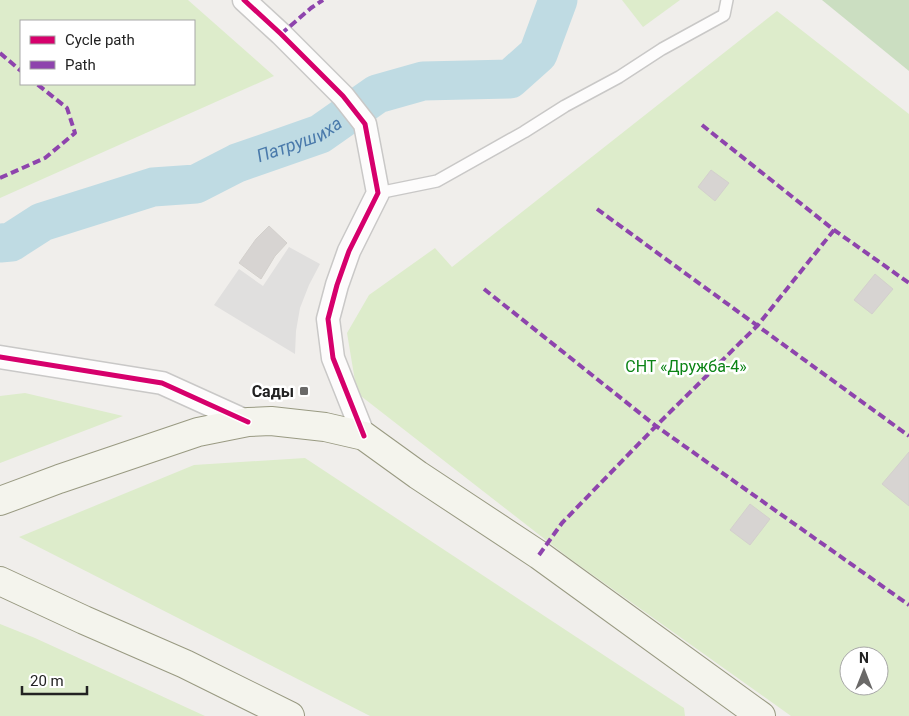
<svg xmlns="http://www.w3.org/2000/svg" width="909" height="716" font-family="Roboto,sans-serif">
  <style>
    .grass { fill: #ddeccb; fill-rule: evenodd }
    .forest { fill: #cbdec1 }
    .parking { fill: #e0dfde }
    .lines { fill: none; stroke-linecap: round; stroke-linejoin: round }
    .river { stroke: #bfdbe3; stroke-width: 39 }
    .building { fill: #d7d4d2; stroke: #d3d0cc }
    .service-casing { stroke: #c9c8c7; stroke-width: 14 }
    .minor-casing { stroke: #c9c8c7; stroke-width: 25 }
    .secondary-casing { stroke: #999a82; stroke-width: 30 }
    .service { stroke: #fdfcfc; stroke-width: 11 }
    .minor { stroke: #fdfcfc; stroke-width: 22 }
    .secondary { stroke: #f4f4ed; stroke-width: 28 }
    .quiet { stroke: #8e44ad; stroke-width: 4; stroke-dasharray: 8 4; stroke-linecap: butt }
    .cycleway-casing { stroke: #fff; stroke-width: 8 }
    .cycleway { stroke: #d6006c; stroke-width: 5 }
    .poi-dot { fill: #6a6968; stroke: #fff; stroke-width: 2 }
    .labels { text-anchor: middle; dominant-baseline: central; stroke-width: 5; stroke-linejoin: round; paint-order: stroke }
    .park-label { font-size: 16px; fill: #0c8416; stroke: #fff }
    .poi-label { font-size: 16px; font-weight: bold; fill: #222; stroke: #fff; text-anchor: end }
    .water-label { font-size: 18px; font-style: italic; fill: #4a7aab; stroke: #fff }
  </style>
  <rect width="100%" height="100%" fill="#f0eeeb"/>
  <!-- grass -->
  <g class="grass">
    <path d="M0,0h188l86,76 -274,122zM21,21h173v63h-173z"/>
    <polygon points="622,0 680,0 643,27"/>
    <path d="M777,11l132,103v602h-118l-222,-158 -212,-165 -10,-60 22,-38 66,-47 17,19zM849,656h30v30h-30z"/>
    <polygon points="25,393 123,416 0,463 0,396"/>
    <polygon points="305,458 684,708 685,716 370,716 19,537 194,465"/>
    <polygon points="0,624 35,638 205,716 0,716"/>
  </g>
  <!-- forest -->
  <polygon class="forest" points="822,0 909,0 909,71"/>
  <!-- parking -->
  <polygon class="parking" points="289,247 320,264 309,285 300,308 296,331 295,354 214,305 239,269 263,286"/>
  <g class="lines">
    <!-- river -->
    <path class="river" id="s1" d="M0,243l11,-1 31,-20 111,-35 43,-3 41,-21 83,-29 57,-40 46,-13 87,-2 28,-25 20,-54"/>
  </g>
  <!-- building -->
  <g class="building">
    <polygon points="711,170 729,183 715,201 698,187"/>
    <polygon points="269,226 287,243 275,256 261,279 239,263 256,239"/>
    <polygon points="875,274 893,289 872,314 854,300"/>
    <polygon points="909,452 909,506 882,484"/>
    <polygon points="750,504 770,519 750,545 730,530"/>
  </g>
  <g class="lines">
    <!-- service casing -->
    <g class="service-casing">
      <polyline id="service" points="378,193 437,181 524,132 565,106 619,77 662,49 724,15 727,0"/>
    </g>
    <!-- minor casing -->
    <g class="minor-casing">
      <g id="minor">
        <polyline points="244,0 281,34 343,96 365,124 378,193 349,251 337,285 328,319 333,358 364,436"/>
        <polyline points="0,357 162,383 248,422"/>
      </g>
    </g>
    <!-- secondary casing -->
    <g class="secondary-casing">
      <g id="secondary">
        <polyline points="0,501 59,479 198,432 248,422 271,421 325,427 364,436 418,475 539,555 761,716"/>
        <polyline points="0,581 84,620 185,664 290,716"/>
      </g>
    </g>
    <!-- service -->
    <use href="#service" class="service"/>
    <!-- minor -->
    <use href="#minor" class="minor"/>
    <!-- secondary -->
    <use href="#secondary" class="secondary"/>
    <!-- quiet -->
    <g class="quiet">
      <polyline points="281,34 311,8 323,0"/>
      <polyline points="0,53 21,71"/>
      <polyline points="702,125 834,230 909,283"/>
      <polyline points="0,178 45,158 75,133 67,108 37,84"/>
      <polyline points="597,209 909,436"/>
      <polyline points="484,289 656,426 909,605"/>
      <polyline points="539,555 562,523 656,426 758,325 834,230"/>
    </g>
    <!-- cycleway casing -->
    <g class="cycleway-casing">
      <g id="cycleway">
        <polyline points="244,0 281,34 343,96 365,124 378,193 349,251 337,285 328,319 333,358 364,436"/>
        <polyline points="0,357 162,383 248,422"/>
      </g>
    </g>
    <!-- cycleway -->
    <use href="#cycleway" class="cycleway"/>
  </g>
  <!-- markers -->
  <rect class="poi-dot" x="299" y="386" width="10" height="10" rx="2.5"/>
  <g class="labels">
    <!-- park labels -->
    <g class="park-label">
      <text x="686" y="366">СНТ «Дружба-4»</text>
    </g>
    <!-- poi labels -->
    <g class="poi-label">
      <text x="294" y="391">Сады</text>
    </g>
    <!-- water labels -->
    <g class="water-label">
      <text stroke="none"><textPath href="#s1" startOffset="320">Патрушиха</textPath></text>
    </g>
  </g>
  <!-- legend -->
  <rect x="20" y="20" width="175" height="65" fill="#ffffff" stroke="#a7a7a7"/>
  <rect x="30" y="36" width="25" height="8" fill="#d6006c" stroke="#a7a7a7"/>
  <text x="65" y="45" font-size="15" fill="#222222">Cycle path</text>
  <rect x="30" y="61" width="25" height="8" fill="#8e44ad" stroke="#a7a7a7"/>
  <text x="65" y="70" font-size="15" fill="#222222">Path</text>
  <!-- north arrow -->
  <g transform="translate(864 671)"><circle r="24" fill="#ffffff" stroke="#a7a7a7"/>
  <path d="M0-4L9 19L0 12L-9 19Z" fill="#6a6968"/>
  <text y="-8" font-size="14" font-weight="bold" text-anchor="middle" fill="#222222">N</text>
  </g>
  <!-- scale -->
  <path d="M22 686v8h65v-8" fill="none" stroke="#222222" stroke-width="2.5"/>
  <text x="30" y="686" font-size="15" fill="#222222" stroke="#ffffff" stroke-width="4" paint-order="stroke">20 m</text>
</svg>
